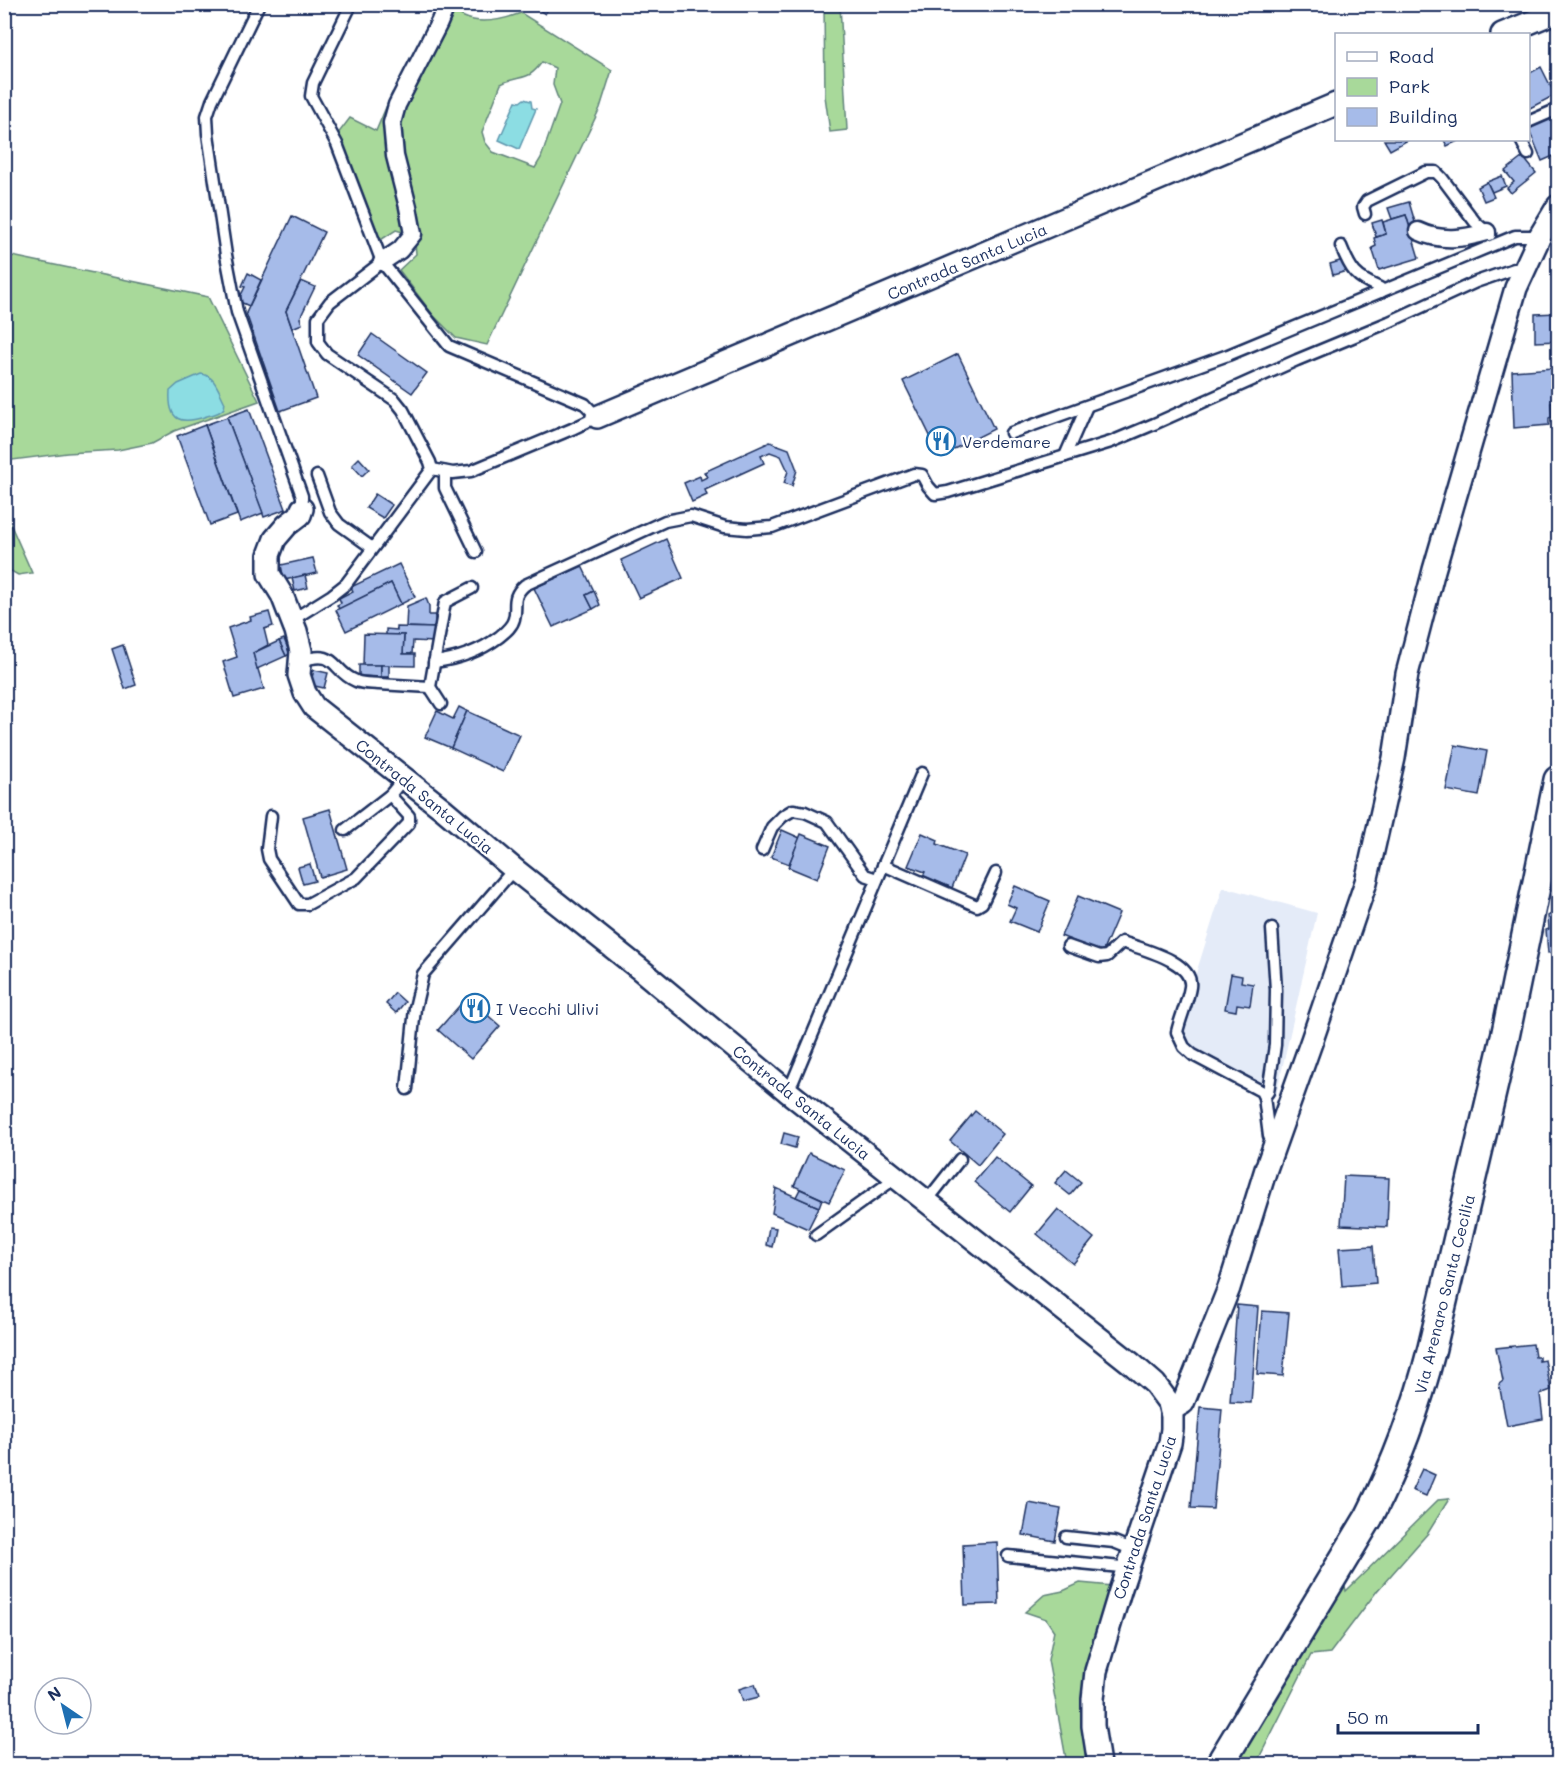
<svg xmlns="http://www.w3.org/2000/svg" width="1563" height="1769" font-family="Mali,sans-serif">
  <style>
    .built { fill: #e4ebf8 }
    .green { fill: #a8d99a; stroke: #62847c; stroke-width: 1.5; fill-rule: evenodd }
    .water { fill: #8cdde3; stroke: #5f97ae; stroke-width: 1.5 }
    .building { fill: #a6bbe9; stroke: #1b2f5e; stroke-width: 1.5 }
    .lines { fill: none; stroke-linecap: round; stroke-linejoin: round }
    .service-casing { stroke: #1b2f5e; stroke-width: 15 }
    .pedestrian-casing { stroke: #1b2f5e; stroke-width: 21 }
    .minor-casing { stroke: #1b2f5e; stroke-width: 26 }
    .tertiary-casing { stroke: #1b2f5e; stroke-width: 32 }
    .service { stroke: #fff; stroke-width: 10 }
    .pedestrian { stroke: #fff; stroke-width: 16 }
    .minor { stroke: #fff; stroke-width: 21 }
    .tertiary { stroke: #fff; stroke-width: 27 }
    .labels { text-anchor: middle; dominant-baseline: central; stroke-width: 4.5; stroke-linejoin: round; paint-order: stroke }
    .street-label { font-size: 16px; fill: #1b2f5e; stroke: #fff }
    .poi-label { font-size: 16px; fill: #1b2f5e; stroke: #fff; text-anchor: start }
  </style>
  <rect width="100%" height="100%" fill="#fff"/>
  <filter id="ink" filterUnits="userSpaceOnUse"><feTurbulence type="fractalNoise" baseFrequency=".0167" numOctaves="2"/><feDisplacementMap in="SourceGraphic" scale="12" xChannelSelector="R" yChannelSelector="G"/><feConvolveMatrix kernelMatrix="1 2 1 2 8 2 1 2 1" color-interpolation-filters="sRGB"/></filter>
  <g filter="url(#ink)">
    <!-- built -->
    <polygon class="built" points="1223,887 1317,913 1276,1096 1186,1047 1178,1031"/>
    <!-- green -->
    <g class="green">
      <path d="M449,5c5,4 10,10 15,12 17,8 41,2 57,-4l91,57 -12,38 -113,237 -31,-7 -23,-23 -34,-45 17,-16 -1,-12 -9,-9 -10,-3 -17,11 -42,-106 13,-17 26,13 16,-38 9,1zM542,62l13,6 -2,17 7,19 -19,54 -6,10 -42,-16 -8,-10 -3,-10 19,-48c20,-10 26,-1 41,-22z"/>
      <polygon points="824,5 840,5 847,130 830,132 825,96"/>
      <polygon points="12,256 208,297 259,401 174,431 152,443 118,450 67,453 5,461 4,275"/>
      <polygon points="4,512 5,512 32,573 18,575 9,570 5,563"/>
      <polygon points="1449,1499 1428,1533 1377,1591 1330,1653 1311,1655 1256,1764 1232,1764 1344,1581 1346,1591 1438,1500"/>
      <polygon points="1080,1583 1112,1586 1090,1764 1067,1764 1048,1660 1054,1631 1046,1619 1025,1612 1044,1595 1063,1591"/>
    </g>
    <!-- water -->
    <g class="water">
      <polygon points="524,99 531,101 532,108 536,109 519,149 499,140 516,101 520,102"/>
      <path d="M201,374c14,1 18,18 24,29 -1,2 0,3 -1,5 -3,5 -12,7 -17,8 -26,9 -39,6 -37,-25l8,-7z"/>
    </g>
    <!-- building -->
    <g class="building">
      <polygon points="530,4 551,4 545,14"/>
      <polygon points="1541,67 1555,95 1528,109 1528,74"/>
      <polygon points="1558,114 1558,154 1542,161 1528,127"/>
      <polygon points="1384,140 1408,140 1390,150"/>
      <polygon points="1444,140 1460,140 1447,146"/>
      <polygon points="1523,157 1536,173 1511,193 1507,188 1514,182 1505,171"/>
      <polygon points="1502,176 1506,186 1492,192 1487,182"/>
      <polygon points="1487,182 1494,197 1484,201 1478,187"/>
      <polygon points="1409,202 1420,239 1414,241 1406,215 1392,219 1388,208"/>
      <polygon points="1406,215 1419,258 1379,270 1372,248 1376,246 1374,238 1386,234 1383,222"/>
      <polygon points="292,216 324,232 286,311 316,398 280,411 246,313"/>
      <polygon points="1382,220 1386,234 1376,237 1372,223"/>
      <polygon points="1343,260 1347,271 1333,275 1330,264"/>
      <polygon points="248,273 261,280 249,306 238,301 245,287 242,286"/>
      <polygon points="301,281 315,287 300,318 302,324 292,328 286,311"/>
      <polygon points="1557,313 1558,341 1535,342 1535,314"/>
      <polygon points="372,334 427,373 412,393 358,355"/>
      <polygon points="958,354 994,429 940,456 903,381"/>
      <polygon points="1553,368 1556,403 1551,403 1552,417 1549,418 1549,425 1514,428 1512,371"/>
      <polygon points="249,409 286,509 264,517 227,417"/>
      <polygon points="227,417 263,513 240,522 205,425"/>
      <polygon points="205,425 237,515 210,525 177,436"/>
      <polygon points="770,442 789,449 797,470 792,486 784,483 788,471 781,456 770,452 761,456 764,463 705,490 707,495 692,502 684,483 700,476 701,480 707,477 704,472"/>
      <polygon points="359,458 369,469 362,476 352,465"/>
      <polygon points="375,494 392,505 383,518 366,508"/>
      <polygon points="666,539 683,578 639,598 621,560"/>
      <polygon points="313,558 317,573 284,580 281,565"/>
      <polygon points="399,564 415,597 401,604 391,583 339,609 337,605 341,603 339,598 353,591 351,587"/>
      <polygon points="582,566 594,591 586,595 593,609 553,627 534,588"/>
      <polygon points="305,575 308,588 295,591 292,578"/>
      <polygon points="391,583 401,604 346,631 336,610"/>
      <polygon points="594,591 600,605 593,609 586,595"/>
      <polygon points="426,598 429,606 429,615 435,615 435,628 406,627 407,606"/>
      <polygon points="269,612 273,626 264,629 268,645 253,653 264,689 234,698 223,662 237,657 228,628 251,620 250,617"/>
      <polygon points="397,627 435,628 434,642 413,641 412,654 403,654 404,635 386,635 386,629 397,630"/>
      <polygon points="364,634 404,635 403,654 415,654 415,666 363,665"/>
      <polygon points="284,639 290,654 286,656 279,641"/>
      <polygon points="279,641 286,656 257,669 253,653"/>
      <polygon points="123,645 136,685 125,689 112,649"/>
      <polygon points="359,665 381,665 381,677 359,676"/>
      <rect x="381" y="665" width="8" height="12"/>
      <polygon points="314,670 328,673 324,688 310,685"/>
      <polygon points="459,707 467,711 451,748 425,737 437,711 453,719"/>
      <polygon points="467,711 520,735 503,772 451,748"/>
      <polygon points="1455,745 1487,751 1479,796 1446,790"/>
      <polygon points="330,809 347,869 320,877 303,817"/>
      <polygon points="782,830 800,838 789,864 771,857"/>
      <polygon points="922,833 938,840 937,844 965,855 952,888 923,876 925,872 908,866"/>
      <polygon points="801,834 830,846 817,879 788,867"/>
      <polygon points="310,864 315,881 303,884 298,867"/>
      <polygon points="1558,882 1558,952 1548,953 1546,930 1549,929 1548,916 1551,914 1552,884"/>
      <polygon points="1015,886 1050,901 1037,932 1010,921 1016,908 1007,904"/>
      <polygon points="1078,896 1119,913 1102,953 1061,936"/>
      <polygon points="1231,974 1242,976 1241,982 1253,984 1250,1006 1237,1004 1236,1011 1225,1009"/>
      <polygon points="395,993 405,1002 396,1013 386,1004"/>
      <polygon points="467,997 500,1026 471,1059 438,1030"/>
      <polygon points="975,1111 1003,1134 978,1165 950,1141"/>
      <polygon points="784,1133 798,1137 795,1148 781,1144"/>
      <polygon points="809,1153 845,1170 829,1202 794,1186"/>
      <polygon points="995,1157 1031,1186 1010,1212 974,1182"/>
      <polygon points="1066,1170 1081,1182 1070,1195 1055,1183"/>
      <polygon points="1344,1176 1389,1178 1387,1227 1341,1225"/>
      <polygon points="776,1188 819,1207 808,1229 772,1213"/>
      <polygon points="800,1189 822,1199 819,1207 796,1197"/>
      <polygon points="1058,1209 1094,1238 1073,1264 1037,1234"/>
      <polygon points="769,1227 776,1228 772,1247 766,1245"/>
      <polygon points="1373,1246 1376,1283 1342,1286 1339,1248"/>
      <polygon points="1237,1305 1258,1307 1251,1403 1230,1402"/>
      <polygon points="1262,1311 1289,1313 1283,1376 1257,1374"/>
      <polygon points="1533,1344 1535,1357 1539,1357 1539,1361 1545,1360 1551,1390 1540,1394 1543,1419 1507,1426 1499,1384 1503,1381 1496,1348"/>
      <polygon points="1200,1407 1222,1409 1213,1509 1191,1508"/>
      <polygon points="1422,1469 1435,1475 1426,1496 1412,1490"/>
      <polygon points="1029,1503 1061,1509 1055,1541 1023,1535"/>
      <polygon points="997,1542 999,1604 965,1605 963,1544"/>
      <polygon points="755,1684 759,1697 743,1701 739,1689"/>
    </g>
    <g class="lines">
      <!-- service casing -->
      <g class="service-casing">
        <g id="service">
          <polyline points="259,4 212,101 207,116 208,134 226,255 237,312 302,496 302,509"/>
          <polyline points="349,4 349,9 313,83 311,96 337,144 382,262 449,346 585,404 597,417 572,429 471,471 453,473 432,469"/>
          <polyline points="1558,72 1558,71"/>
          <polyline points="1528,122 1558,109"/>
          <polyline points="1521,140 1528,154"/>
          <polyline points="1365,214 1363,207 1367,201 1426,172 1436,172 1442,178 1475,222 1490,235"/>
          <path d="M1341,246c10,25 14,31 39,42l1,4"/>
          <polyline points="1011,433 1228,355 1515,236 1540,236"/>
          <polyline points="1065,456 1087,406"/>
          <polyline points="445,472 445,488 476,552"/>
          <polyline points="317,476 330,512 339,524 371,547"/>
          <polyline points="292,620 332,595 346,584 432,469 430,462 403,410 395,400 327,354 318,342 318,318 330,302 382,262"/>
          <path d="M301,661c37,-13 30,10 55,20 7,3 16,2 23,3 17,1 34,2 51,3"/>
          <path d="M434,662c25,-3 45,-10 65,-25 6,-5 13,-10 15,-18 4,-14 -4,-21 11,-34l140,-64 26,-5 34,11 22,2 25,-2 142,-53 8,1 6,11 7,8 13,-2 163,-50 43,-18 143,-64 92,-38 87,-40 38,-13 10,2"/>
          <polyline points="441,704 430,687 445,602 472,588"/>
          <polyline points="271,816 267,849 269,859 299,904 308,904 356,878 409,823 409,816 390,795"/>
          <polyline points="345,830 390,795 404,778"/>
          <polyline points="762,850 772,827 783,816 793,810 805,812 827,822 865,875 877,879"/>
          <polyline points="883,865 977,906 982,903 996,873"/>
          <path d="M1068,946l31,11 8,-1 15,-14c19,7 72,19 68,45 -2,14 -10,31 -13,45l7,15 9,8 68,36 3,6 5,39 6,4"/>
          <polyline points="407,1089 415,1008 423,974 514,869"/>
          <polyline points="787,1091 793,1081 922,773"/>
          <polyline points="1264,1097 1268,1092 1275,1045 1276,990 1272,929"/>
          <polyline points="926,1202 960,1159"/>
          <polyline points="816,1235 890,1182 893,1176"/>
          <polyline points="1066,1537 1114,1542 1134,1550"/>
          <polyline points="1008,1556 1121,1567 1127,1569"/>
        </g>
      </g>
      <!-- pedestrian casing -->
      <g class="pedestrian-casing">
        <g id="pedestrian">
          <path d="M1418,231c23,11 45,8 69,1"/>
          <polyline points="382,262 400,250 413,234 408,207 395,156 392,123 397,105 439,23 447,4"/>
        </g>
      </g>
      <!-- minor casing -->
      <g class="minor-casing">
        <g id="minor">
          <polyline points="1502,34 1558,11"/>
          <polyline points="597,417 1336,104"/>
          <polyline points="302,509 300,515 287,525 275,539 269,555 269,574 282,595 296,631 301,651 299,675 305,693 314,707 443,809 514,869 641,970 787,1091 1132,1364 1155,1384 1169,1403 1172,1416 1172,1429 1170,1443 1120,1591 1096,1671 1093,1699 1093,1726 1099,1764"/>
          <polyline points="1171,1410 1183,1403 1229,1288 1266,1169 1312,1040 1366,882 1394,758 1407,674 1434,570 1516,288 1540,236 1558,206"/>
        </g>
      </g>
      <!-- tertiary casing -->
      <g class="tertiary-casing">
        <path id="tertiary" d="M1220,1764l149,-247c28,-55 48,-109 63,-169l73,-311 53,-257"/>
      </g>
      <!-- service -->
      <use href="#service" class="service"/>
      <!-- pedestrian -->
      <use href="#pedestrian" class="pedestrian"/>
      <!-- minor -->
      <use href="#minor" class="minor"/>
      <!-- tertiary -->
      <use href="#tertiary" class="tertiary"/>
    </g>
  </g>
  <!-- icons -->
  <defs>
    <g id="restaurant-ring" transform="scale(1.5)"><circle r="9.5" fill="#fff" stroke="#1f6fb2" stroke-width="1.5"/><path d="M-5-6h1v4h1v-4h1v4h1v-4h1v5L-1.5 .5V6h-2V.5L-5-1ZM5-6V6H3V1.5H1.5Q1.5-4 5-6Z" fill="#1f6fb2"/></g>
  </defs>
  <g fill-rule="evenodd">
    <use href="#restaurant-ring" x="941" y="441"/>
    <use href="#restaurant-ring" x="475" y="1008"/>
  </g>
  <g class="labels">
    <!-- street labels -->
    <g class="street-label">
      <text transform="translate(967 261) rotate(-23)">Contrada Santa Lucia</text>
      <text transform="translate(425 796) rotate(39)">Contrada Santa Lucia</text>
      <text transform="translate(802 1102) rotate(39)">Contrada Santa Lucia</text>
      <text transform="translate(1444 1294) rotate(-76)">Via Arenaro Santa Cecilia</text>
      <text transform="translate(1144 1517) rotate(-72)">Contrada Santa Lucia</text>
    </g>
    <!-- poi labels -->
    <g class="poi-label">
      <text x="962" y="441">Verdemare</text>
      <text x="496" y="1008">I Vecchi Ulivi</text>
    </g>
  </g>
  <!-- margin -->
  <rect width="1563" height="1769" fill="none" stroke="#fff" stroke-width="24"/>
  <rect x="12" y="12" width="1539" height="1745" fill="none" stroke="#1b2f5e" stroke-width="2" filter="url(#ink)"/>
  <!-- legend -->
  <rect x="1335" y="33" width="195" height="108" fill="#ffffff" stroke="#a4acbf" stroke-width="1.5"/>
  <rect x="1347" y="52" width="30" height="9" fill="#ffffff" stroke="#a4acbf" stroke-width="1.5"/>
  <text x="1389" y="63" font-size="18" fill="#1b2f5e">Road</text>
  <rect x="1347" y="78" width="30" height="18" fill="#a8d99a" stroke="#a4acbf" stroke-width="1.5"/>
  <text x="1389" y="93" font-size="18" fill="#1b2f5e">Park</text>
  <rect x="1347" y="108" width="30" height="18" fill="#a6bbe9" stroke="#a4acbf" stroke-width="1.5"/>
  <text x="1389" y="123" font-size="18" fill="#1b2f5e">Building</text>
  <!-- north arrow -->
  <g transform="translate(63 1706) rotate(325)"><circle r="28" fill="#ffffff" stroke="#a4acbf" stroke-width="1.5"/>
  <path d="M0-4.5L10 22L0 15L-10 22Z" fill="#1f6fb2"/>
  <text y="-9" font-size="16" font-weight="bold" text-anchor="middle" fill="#1b2f5e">N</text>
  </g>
  <!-- scale -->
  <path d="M1338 1724v9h140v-9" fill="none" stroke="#1b2f5e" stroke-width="3"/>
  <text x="1347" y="1724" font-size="18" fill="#1b2f5e" stroke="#ffffff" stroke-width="4.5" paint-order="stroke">50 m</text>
</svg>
